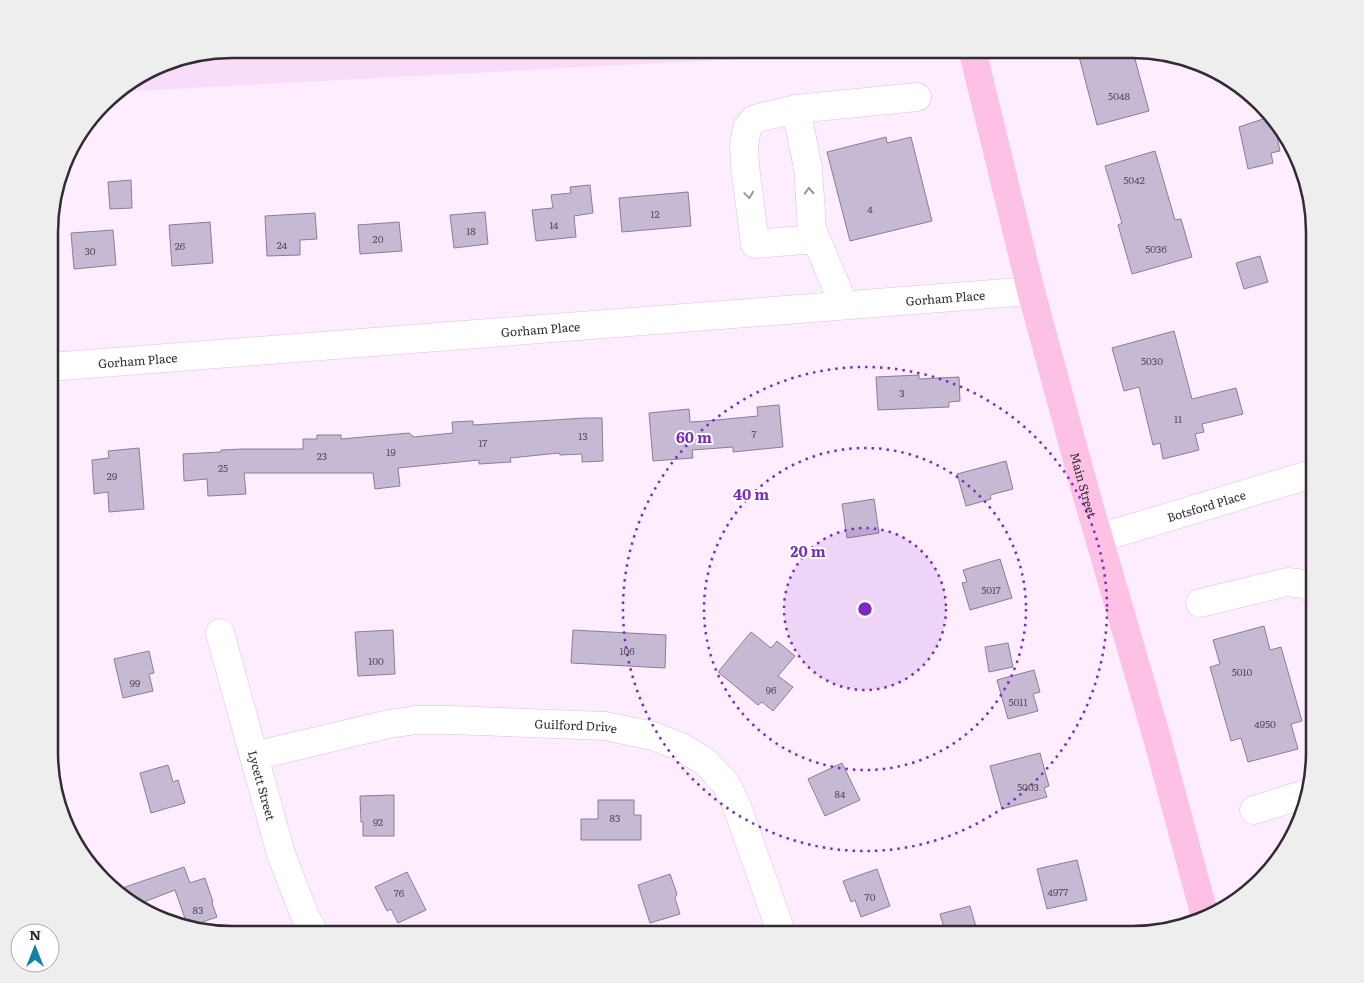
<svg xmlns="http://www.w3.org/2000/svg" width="1364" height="983" font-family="Literata,serif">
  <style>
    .built { fill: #f8dcf9 }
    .building { fill: #c5b9d3; stroke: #8a7e97 }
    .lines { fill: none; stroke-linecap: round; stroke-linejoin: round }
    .minor-casing { stroke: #d8c3d9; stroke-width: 29 }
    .major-casing { stroke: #fff; stroke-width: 29 }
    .minor { stroke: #fff; stroke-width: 28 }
    .major { stroke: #fec1e6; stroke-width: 28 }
    .oneway { stroke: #99959a }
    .ring { fill: none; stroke: #7b2cbf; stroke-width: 2.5; stroke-dasharray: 2.5 5 }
    .labels { text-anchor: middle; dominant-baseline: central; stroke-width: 4; stroke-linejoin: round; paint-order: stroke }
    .number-label { font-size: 10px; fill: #584e5c }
    .street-label { font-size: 12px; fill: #332b34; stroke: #fff }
    .rim { fill: none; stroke: #332b34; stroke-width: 2.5 }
    .centre { fill: #7b2cbf; stroke: #fff; stroke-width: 2.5 }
    .ring-label { font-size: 15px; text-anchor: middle; font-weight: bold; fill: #7b2cbf; stroke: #fff; stroke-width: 4; stroke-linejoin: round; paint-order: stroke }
  </style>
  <rect width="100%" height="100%" fill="#feecff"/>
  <!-- built -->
  <polygon class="built" points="231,49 922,49 114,92 162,63"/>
  <!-- building -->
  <g class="building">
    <polygon points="1077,49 1140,49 1140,57 1135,59 1149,111 1097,125"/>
    <polygon points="1269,117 1274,123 1280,151 1271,153 1273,163 1248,169 1239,127"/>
    <polygon points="886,137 887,143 911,137 932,221 850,241 827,152"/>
    <polygon points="1155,151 1175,220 1181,219 1192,257 1132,274 1118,225 1122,223 1105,166"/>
    <polygon points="131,180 132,208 110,209 108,182"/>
    <polygon points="590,185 593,213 574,216 576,237 536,241 532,210 553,208 551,195 571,193 570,187"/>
    <polygon points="688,192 691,226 622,232 619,198"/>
    <polygon points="485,212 488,244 454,248 450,215"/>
    <polygon points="315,213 317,239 300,240 300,255 267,256 265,216"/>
    <polygon points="210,222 213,263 172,266 169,225"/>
    <polygon points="399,222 402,251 360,254 358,225"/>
    <polygon points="113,230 116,265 74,269 71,233"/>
    <polygon points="1260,256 1268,282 1244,289 1236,263"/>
    <polygon points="1174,331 1192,399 1236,388 1243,414 1202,424 1204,432 1195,434 1199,450 1163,459 1160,443 1153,445 1139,387 1124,391 1112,348"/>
    <polygon points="919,375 919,379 959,377 960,401 949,402 949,407 878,410 876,377"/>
    <polygon points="779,405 783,447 733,452 733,447 692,450 693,458 653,461 649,413 689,409 690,422 706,421 758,416 757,407"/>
    <polygon points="585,418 602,418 603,461 582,462 582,454 560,455 559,453 510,458 511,462 479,464 479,460 398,468 400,486 375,489 373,473 244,473 246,494 208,496 207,479 184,481 183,454 221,452 221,450 243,449 303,449 303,439 317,439 317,435 341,435 341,439 409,433 414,437 453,433 452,422 473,421 473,425"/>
    <polygon points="139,448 144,509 109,512 108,492 94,494 92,460 109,458 108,451"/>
    <polygon points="1006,461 1013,489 990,495 991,499 966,506 957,474"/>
    <polygon points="874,499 879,533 847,538 842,504"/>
    <polygon points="1000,559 1012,598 970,610 962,583 967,582 963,570"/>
    <polygon points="1264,626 1270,650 1281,647 1302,721 1291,724 1298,749 1248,762 1241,738 1231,741 1210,667 1220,664 1213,640"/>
    <polygon points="393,630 395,674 358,676 355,632"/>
    <polygon points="573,630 666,635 665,668 571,663"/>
    <polygon points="751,632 771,648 777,641 795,656 778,676 793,687 773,711 762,702 758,705 718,672"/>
    <polygon points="1008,643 1013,667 989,672 985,647"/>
    <polygon points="149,651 154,673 149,674 153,691 123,698 114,659"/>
    <polygon points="1034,670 1040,692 1033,694 1038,711 1008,719 997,680"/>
    <polygon points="1040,753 1049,786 1044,788 1047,797 1002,809 990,766"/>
    <polygon points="842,763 860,800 825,816 808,779"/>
    <polygon points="168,765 173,782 178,780 185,803 151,813 140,773"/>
    <polygon points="394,795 394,836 363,836 363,822 361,822 360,796"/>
    <polygon points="598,800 634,800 634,815 641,815 641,840 581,840 581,819 598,819"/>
    <polygon points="1077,860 1087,900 1047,909 1037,869"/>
    <polygon points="184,867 190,883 205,878 213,902 212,903 217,917 188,927 175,890 136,905 131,902 125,887"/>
    <polygon points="877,869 890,906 861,917 855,900 851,902 843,881"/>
    <polygon points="407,872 426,910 398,923 391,909 387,911 375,887"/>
    <polygon points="670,874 677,894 675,898 680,914 650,923 638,885"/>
    <polygon points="970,906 978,934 946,934 940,914"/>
  </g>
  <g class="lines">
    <!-- minor casing -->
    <g class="minor-casing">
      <g id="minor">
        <polyline points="796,109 808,168 812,229 844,305"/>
        <polyline points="815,239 755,244 745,166 744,146 747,128 754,119 796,109 917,97"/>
        <path id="s1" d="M50,367l981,-76"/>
        <path id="s2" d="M1099,538l216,-65"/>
        <polyline points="1200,603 1287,582 1312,585 1315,593"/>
        <path id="s3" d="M220,633l61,221 24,62 10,18"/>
        <path id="s4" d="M254,756l135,-32 27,-4h35l154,6 48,10 28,11 25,15 20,22 10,20 46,130"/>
        <polyline points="1254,810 1308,793"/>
      </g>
    </g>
    <!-- major casing -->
    <g class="major-casing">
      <g id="major">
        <path id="s5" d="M972,49l59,242 54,199 72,248 48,179"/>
      </g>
    </g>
    <!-- minor -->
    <use href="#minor" class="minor"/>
    <!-- major -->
    <use href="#major" class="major"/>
  </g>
  <!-- one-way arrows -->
  <defs><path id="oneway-chevron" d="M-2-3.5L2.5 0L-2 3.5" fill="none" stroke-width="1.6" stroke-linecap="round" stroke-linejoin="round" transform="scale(1.25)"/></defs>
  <g class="oneway">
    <use href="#oneway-chevron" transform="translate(809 191) rotate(-93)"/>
    <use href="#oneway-chevron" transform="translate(749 195) rotate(82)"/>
  </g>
  <!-- distance rings -->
  <circle cx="865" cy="609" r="81" fill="#7b2cbf" fill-opacity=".12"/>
  <g class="ring">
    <circle cx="865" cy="609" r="81"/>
    <circle cx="865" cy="609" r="161"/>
    <circle cx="865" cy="609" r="242"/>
  </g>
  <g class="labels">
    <!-- number labels -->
    <g class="number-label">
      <text x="1119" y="95">5048</text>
      <text x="1134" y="179">5042</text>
      <text x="870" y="208">4</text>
      <text x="655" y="213">12</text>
      <text x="554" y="224">14</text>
      <text x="471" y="230">18</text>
      <text x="378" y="238">20</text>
      <text x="282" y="244">24</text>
      <text x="180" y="245">26</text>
      <text x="1156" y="248">5036</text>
      <text x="90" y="250">30</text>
      <text x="1152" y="360">5030</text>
      <text x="902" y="392">3</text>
      <text x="1178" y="418">11</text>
      <text x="754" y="433">7</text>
      <text x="583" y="435">13</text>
      <text x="483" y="442">17</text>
      <text x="391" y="451">19</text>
      <text x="322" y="455">23</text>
      <text x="223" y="467">25</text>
      <text x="112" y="475">29</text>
      <text x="991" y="589">5017</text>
      <text x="627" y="650">106</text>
      <text x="376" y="660">100</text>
      <text x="1242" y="671">5010</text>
      <text x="135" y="682">99</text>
      <text x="771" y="689">96</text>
      <text x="1018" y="701">5011</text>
      <text x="1265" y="723">4950</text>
      <text x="1028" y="786">5003</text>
      <text x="840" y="793">84</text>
      <text x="615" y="817">83</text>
      <text x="378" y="821">92</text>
      <text x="1058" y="891">4977</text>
      <text x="399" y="892">76</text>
      <text x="870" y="896">70</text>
      <text x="198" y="909">83</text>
    </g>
    <!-- street labels -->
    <g class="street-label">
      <text stroke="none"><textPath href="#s1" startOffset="898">Gorham Place</textPath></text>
      <text stroke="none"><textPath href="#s1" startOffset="492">Gorham Place</textPath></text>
      <text stroke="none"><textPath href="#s1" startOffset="88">Gorham Place</textPath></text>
      <text stroke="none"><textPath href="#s5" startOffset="450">Main Street</textPath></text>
      <text stroke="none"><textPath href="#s2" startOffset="112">Botsford Place</textPath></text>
      <text stroke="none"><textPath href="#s4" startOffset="326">Guilford Drive</textPath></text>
      <text stroke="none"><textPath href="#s3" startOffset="158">Lycett Street</textPath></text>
    </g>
  </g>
  <!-- crop -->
  <path d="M0 0H1364V983H0ZM232 58H1132A174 174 0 0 1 1306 232V752A174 174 0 0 1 1132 926H232A174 174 0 0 1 58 752V232A174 174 0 0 1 232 58Z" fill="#efeeef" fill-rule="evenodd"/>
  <path class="rim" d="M232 58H1132A174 174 0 0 1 1306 232V752A174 174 0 0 1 1132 926H232A174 174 0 0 1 58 752V232A174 174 0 0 1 232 58Z"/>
  <circle cx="865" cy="609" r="8" class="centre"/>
  <g class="ring-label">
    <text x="694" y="443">60 m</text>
    <text x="751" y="500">40 m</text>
    <text x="808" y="557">20 m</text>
  </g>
  <!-- north arrow -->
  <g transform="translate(35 948)"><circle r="24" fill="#ffffff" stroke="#adaaae"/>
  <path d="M0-4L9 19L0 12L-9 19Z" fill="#1480a9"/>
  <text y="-8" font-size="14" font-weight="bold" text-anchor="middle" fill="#332b34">N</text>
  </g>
</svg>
